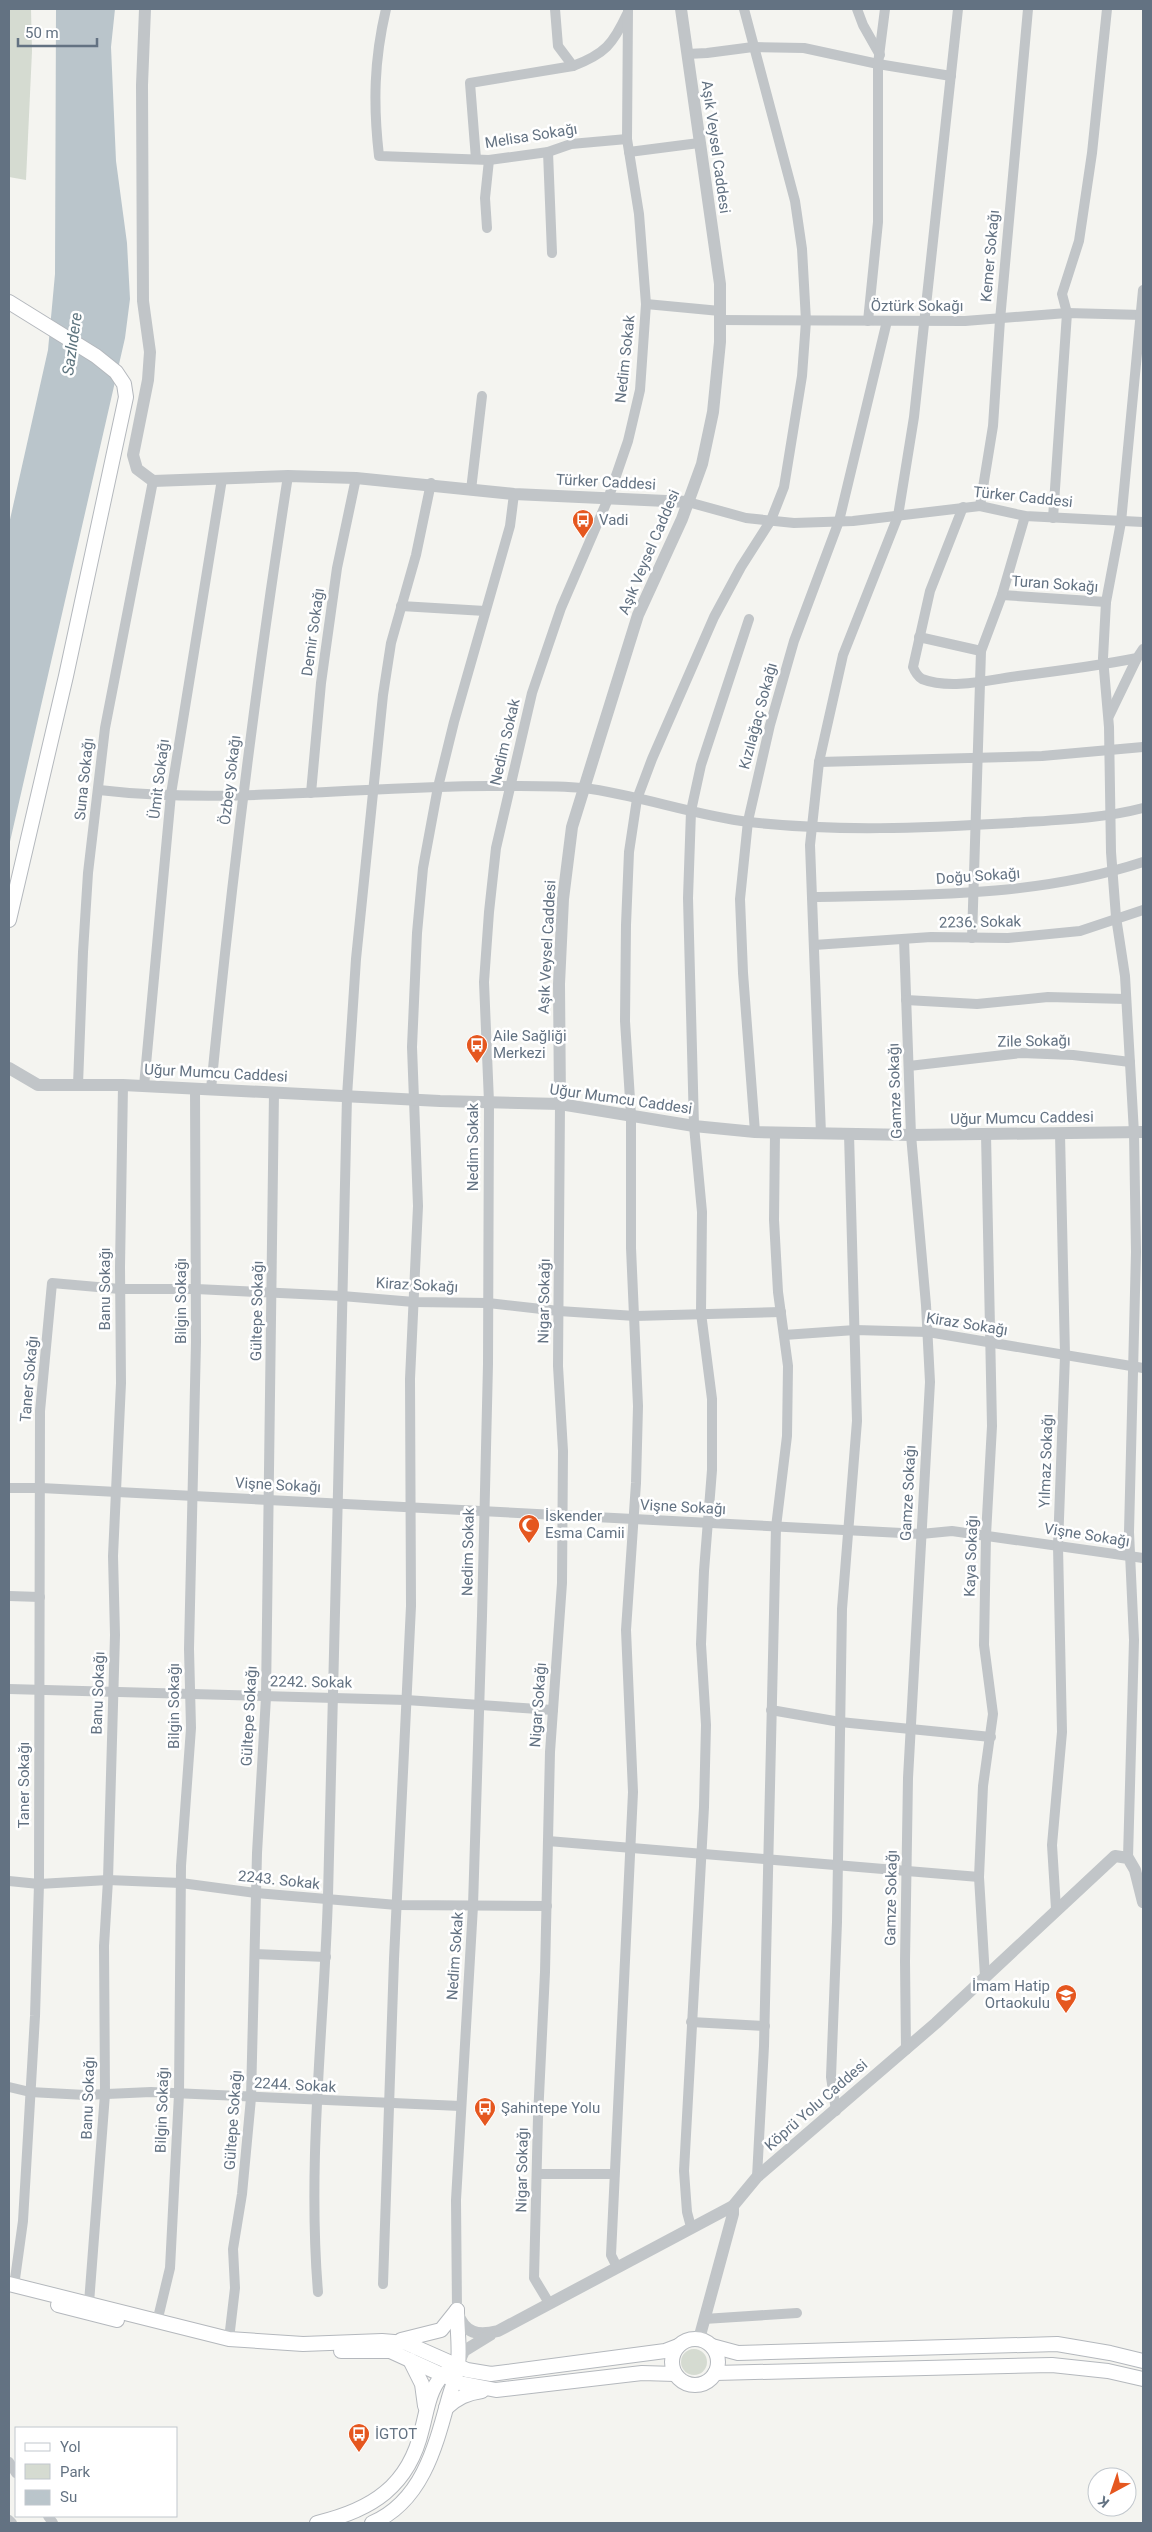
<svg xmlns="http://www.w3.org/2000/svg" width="1152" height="2532" font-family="Roboto,sans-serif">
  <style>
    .green { fill: #d5dbd1 }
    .water { fill: #bac5cb }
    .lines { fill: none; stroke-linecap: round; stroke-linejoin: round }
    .secondary-casing { stroke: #b4b8bd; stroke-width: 16 }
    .minor { stroke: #c1c5c8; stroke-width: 10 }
    .tertiary { stroke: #c1c5c8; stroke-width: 12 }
    .secondary { stroke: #fff; stroke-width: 14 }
    .labels { text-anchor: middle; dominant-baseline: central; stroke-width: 5; stroke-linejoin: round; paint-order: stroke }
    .street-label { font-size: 15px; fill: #637282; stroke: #fff }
    .poi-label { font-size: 15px; fill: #637282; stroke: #fff; text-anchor: start }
    .water-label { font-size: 16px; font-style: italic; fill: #5e757f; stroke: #fff }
  </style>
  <rect width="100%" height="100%" fill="#f4f4f0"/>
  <!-- green -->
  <g class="green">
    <polygon points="9,9 31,9 32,51 26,180 9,177"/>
    <circle cx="694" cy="2362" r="13"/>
  </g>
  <!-- water -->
  <polygon class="water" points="56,9 115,9 111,47 116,161 127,243 130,299 125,338 9,846 9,524 48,350 55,274"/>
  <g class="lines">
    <!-- secondary casing -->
    <g class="secondary-casing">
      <g id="secondary">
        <polyline points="9,302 96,356 116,372 124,384 126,397 66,676 9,920"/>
        <polyline points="9,2284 229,2339 303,2344 382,2341 406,2343 467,2370 491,2374 665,2351 678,2346"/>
        <polyline points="58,2305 117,2320"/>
        <circle cx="695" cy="2362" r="23"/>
        <polyline points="401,2340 441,2330 457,2310"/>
        <polyline points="712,2346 738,2353 1057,2344 1110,2353 1143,2361"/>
        <polyline points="341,2351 390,2351 460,2383 496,2390 642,2373 675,2374"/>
        <polyline points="410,2360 422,2384 425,2406"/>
        <polyline points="715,2373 1052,2365 1108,2371 1143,2379"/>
        <path d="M446,2408c11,-10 21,-15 36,-17"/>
        <path d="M317,2523c55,-13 92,-37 105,-94 6,-22 7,-43 26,-59"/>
        <path d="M372,2523c49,-21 63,-74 76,-122 3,-12 9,-25 10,-37 2,-17 -1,-36 -1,-54"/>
      </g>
    </g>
    <!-- minor -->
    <g class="minor">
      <path d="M386,9c-12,51 -13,95 -7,147l110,4 59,-8 23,-8 56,-5"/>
      <polyline points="555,9 558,46 573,66"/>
      <polyline points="857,9 863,25 880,55"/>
      <polyline points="687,54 707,53 753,47 804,48 878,64 951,76"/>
      <polyline points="548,152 552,253"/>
      <polyline points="629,152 699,143"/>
      <path d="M476,159l-6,-76 103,-17c32,-12 40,-22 54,-52"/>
      <polyline points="487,228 485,198 489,160"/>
      <polyline points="646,304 720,311"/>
      <polyline points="720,320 965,321 1067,313 1143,315"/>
      <polyline points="868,321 878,222 878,64 885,9"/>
      <polyline points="471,490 482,396"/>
      <polyline points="688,502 746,518 794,523 853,521 980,506 1025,516 1143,522"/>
      <polyline points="980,506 993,426 1000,320 1028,9"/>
      <path d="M963,507l-33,84 -17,76c2,5 4,9 9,12 28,11 67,1 96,-3 40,-5 79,-10 119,-18l6,-9"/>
      <polyline points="1053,518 1067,313 1062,294 1079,241 1092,153 1107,9"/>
      <polyline points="1002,595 1106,602"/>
      <polyline points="401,606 485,611"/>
      <polyline points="919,637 981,651"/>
      <polyline points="1109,716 1137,658"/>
      <polyline points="819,762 1042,756 1143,747"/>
      <path d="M99,790c128,15 261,-4 390,-4 31,0 64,-1 95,2 55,7 109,27 165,34 88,10 175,6 263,1 44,-3 89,-4 131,-15"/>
      <polyline points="311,793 321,683 337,568 356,478"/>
      <path d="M812,897c112,-2 224,0 331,-35"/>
      <polyline points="972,938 981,651 1002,595 1025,516"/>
      <polyline points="904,939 911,1135 926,1305 930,1382 908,1778 905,1961 906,2050"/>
      <polyline points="814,945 931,937 1008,938 1080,931 1143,910"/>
      <polyline points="906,1000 977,1004 1048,997 1126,999"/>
      <polyline points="909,1066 1021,1053 1073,1055 1130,1062"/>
      <polyline points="78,1085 83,952 88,873 105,728 153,481"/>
      <polyline points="144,1086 171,794 222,479"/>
      <path d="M211,1089c20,-205 45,-409 77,-613"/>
      <polyline points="755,1132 743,973 740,899 748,821 770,725 794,641 839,521 887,321"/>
      <polyline points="821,1134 810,845 819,762 843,655 898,516 914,417 958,9"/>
      <polyline points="784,1335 855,1330 928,1332 1143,1368"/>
      <polyline points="9,1488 41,1488 921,1534 952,1531 1143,1558"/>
      <polyline points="9,1596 40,1597"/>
      <polyline points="9,1689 406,1700 553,1710"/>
      <polyline points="771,1710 840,1722 991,1737"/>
      <polyline points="548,1841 979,1877"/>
      <polyline points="1128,1858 1134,1640 1129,1532 1136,1252 1134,1133 1125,976 1116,917 1111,852 1109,727 1103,658 1106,602 1121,522 1143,290"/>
      <polyline points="9,1881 39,1884 108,1880 181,1883 256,1893 397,1905 547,1906"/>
      <polyline points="1056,1909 1052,1845 1062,1732 1058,1546 1065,1355 1060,1134"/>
      <polyline points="255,1954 326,1957"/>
      <polyline points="985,1977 979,1877 983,1786 993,1714 984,1645 986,1535 992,1426 986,1134"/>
      <polyline points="691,2022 765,2026"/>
      <polyline points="9,2087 30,2092 85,2095 151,2092 460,2106"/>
      <polyline points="836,2111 831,2077 837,1922 842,1609 857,1421 849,1134"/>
      <polyline points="538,2174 614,2174"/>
      <polyline points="757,2177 764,2046 776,1527 787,1436 788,1366 778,1292 774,1220 775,1133"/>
      <polyline points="691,2227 687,2212 684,2171 704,1807 706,1725 701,1644 704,1571 712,1470 712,1399 701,1313 702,1212 694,1126 688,898 691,811 701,765 749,619"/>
      <polyline points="617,2267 611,2255 633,1792 626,1630 636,1483 638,1406 631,1248 631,1115 625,1021 626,925 629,852 637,799 652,759 714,617 741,567 771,520 784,487 802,376 806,321 802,249 795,201 744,9"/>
      <polyline points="383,2284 394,1959 411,1606 410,1379 418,1206 412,1047 417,933 423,868 438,787 454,722 510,526 514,494"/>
      <polyline points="14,2286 23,2221 35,2016 39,1884 40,1411 52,1283 120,1289 196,1289 342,1296 414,1302 488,1303 559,1311 635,1316 781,1312"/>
      <path d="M318,2292c-11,-132 6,-264 10,-396 7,-267 13,-533 19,-800l9,-137 27,-264 8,-52 25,-88 15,-72"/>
      <polyline points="89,2303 105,2094 104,1946 108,1880 115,1635 113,1556 121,1383 120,1267 123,1085"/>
      <polyline points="549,2303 534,2278 538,2117 545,1972 550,1752 562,1583 563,1451 558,1366 560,1104"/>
      <polyline points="457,2310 456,2200 473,1906 482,1616 488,1364 489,1102 484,982 489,912 496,848 532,693 561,608 608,499 628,441 640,390 646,304 639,214 627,139 628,9"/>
      <polyline points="704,2319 797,2313"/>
      <polyline points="157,2322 170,2268 179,2094 181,1866 191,1728 189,1649 196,1342 195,1088"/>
      <polyline points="229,2339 235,2288 233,2249 242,2194 251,2098 257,1853 266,1697 274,1092"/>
      <polyline points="9,2462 16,2473"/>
      <polyline points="48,2516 53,2523"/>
      <polyline points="9,2520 12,2523"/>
    </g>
    <!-- tertiary -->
    <g class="tertiary">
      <polyline points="145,9 142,85 143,301 150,352 148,380 133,455 137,469 153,481 288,476 356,478 514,494 688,502"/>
      <polyline points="9,1068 38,1085 123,1085 440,1101 560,1104 694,1126 755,1132 911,1135 1143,1132"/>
      <polyline points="560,1104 559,984 563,899 572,827 638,615 682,519 702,464 713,412 720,342 720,284 681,9"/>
      <path d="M457,2312c8,22 21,24 41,19l235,-125 24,-29 179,-154 179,-167 13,2 7,12 8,32"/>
      <polyline points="699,2339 733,2214 733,2206"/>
      <polyline points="458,2364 464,2351 490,2335"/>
    </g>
    <!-- secondary -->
    <use href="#secondary" class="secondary"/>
  </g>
  <!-- icons -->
  <defs>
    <g id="bus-pin" transform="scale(1.125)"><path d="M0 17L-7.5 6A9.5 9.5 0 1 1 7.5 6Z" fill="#e5571f" stroke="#fff"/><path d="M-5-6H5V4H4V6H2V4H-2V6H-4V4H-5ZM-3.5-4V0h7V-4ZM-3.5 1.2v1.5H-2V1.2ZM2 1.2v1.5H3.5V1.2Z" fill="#fff"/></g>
    <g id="mosque-pin" transform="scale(1.125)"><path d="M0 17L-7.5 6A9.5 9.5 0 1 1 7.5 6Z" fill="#e5571f" stroke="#fff"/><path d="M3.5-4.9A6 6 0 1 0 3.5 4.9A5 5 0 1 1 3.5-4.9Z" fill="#fff"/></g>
    <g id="school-pin" transform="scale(1.125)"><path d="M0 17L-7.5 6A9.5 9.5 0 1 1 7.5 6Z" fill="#e5571f" stroke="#fff"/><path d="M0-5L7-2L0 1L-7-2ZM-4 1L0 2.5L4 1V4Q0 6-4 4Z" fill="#fff"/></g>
  </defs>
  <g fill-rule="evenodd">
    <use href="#bus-pin" x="583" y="520"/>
    <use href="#bus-pin" x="477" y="1045"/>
    <use href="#mosque-pin" x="529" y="1525"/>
    <use href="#school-pin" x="1066" y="1995"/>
    <use href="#bus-pin" x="485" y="2108"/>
    <use href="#bus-pin" x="359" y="2434"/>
  </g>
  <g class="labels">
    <!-- street labels -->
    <g class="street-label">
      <text transform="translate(531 136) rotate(-9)">Melisa Sokağı</text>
      <text transform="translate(716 147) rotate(82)">Aşık Veysel Caddesi</text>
      <text transform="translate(990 256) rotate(-85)">Kemer Sokağı</text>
      <text x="917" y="306">Öztürk Sokağı</text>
      <text transform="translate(625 359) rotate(-84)">Nedim Sokak</text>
      <text transform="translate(606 482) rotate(3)">Türker Caddesi</text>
      <text transform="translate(1023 497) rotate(6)">Türker Caddesi</text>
      <text transform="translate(649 552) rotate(-67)">Aşık Veysel Caddesi</text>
      <text transform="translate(1055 584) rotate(4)">Turan Sokağı</text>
      <text transform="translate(313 632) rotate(-82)">Demir Sokağı</text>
      <text transform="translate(758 716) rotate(-75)">Kızılağaç Sokağı</text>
      <text transform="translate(505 742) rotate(-77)">Nedim Sokak</text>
      <text transform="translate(84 779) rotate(-84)">Suna Sokağı</text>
      <text transform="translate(159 779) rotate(-83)">Ümit Sokağı</text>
      <text transform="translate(230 780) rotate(-83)">Özbey Sokağı</text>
      <text transform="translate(978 876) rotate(-4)">Doğu Sokağı</text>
      <text transform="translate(980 922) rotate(-1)">2236. Sokak</text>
      <text transform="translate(547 947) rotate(-87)">Aşık Veysel Caddesi</text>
      <text transform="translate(1034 1041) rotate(-1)">Zile Sokağı</text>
      <text transform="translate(216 1073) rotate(3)">Uğur Mumcu Caddesi</text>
      <text transform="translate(895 1091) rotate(-92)">Gamze Sokağı</text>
      <text transform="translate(621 1099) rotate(8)">Uğur Mumcu Caddesi</text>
      <text transform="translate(1022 1118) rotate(-1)">Uğur Mumcu Caddesi</text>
      <text transform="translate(473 1147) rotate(-90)">Nedim Sokak</text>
      <text transform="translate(417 1285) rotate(3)">Kiraz Sokağı</text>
      <text transform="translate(105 1289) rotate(-90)">Banu Sokağı</text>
      <text transform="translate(181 1301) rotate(-90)">Bilgin Sokağı</text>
      <text transform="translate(544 1301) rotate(-89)">Nigar Sokağı</text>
      <text transform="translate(257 1311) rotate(-89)">Gültepe Sokağı</text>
      <text transform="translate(967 1324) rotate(9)">Kiraz Sokağı</text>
      <text transform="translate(29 1379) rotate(-85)">Taner Sokağı</text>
      <text transform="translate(1046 1461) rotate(-88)">Yılmaz Sokağı</text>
      <text transform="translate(278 1485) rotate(3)">Vişne Sokağı</text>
      <text transform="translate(908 1493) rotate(-87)">Gamze Sokağı</text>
      <text transform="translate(683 1507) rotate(3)">Vişne Sokağı</text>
      <text transform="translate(1087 1535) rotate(9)">Vişne Sokağı</text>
      <text transform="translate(468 1552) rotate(-89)">Nedim Sokak</text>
      <text transform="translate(971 1556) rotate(-88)">Kaya Sokağı</text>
      <text transform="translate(311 1682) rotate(1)">2242. Sokak</text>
      <text transform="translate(98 1693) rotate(-88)">Banu Sokağı</text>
      <text transform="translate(538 1705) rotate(-86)">Nigar Sokağı</text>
      <text transform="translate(174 1706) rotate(-90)">Bilgin Sokağı</text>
      <text transform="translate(249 1716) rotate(-87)">Gültepe Sokağı</text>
      <text transform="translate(24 1785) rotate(-90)">Taner Sokağı</text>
      <text transform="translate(279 1880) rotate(6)">2243. Sokak</text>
      <text transform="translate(891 1898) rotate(-89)">Gamze Sokağı</text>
      <text transform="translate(455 1956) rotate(-86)">Nedim Sokak</text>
      <text transform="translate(295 2085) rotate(3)">2244. Sokak</text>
      <text transform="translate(88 2098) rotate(-88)">Banu Sokağı</text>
      <text transform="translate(816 2105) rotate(-41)">Köprü Yolu Caddesi</text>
      <text transform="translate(162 2110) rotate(-88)">Bilgin Sokağı</text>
      <text transform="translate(233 2120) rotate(-86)">Gültepe Sokağı</text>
      <text transform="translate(522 2170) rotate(-89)">Nigar Sokağı</text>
    </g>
    <!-- poi labels -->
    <g class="poi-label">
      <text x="599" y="520">Vadi</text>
      <text x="493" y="1036">Aile Sağliği<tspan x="493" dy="17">Merkezi</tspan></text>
      <text x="545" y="1516">İskender<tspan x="545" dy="17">Esma Camii</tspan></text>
      <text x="1050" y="1986" text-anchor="end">İmam Hatip<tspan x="1050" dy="17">Ortaokulu</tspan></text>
      <text x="501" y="2108">Şahintepe Yolu</text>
      <text x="375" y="2434">İGTOT</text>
    </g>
    <!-- water labels -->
    <g class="water-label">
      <text transform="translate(72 344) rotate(-82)">Sazlıdere</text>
    </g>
  </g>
  <!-- border -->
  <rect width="1152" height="2532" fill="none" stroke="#637282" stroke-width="20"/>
  <!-- legend -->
  <rect x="15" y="2427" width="162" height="90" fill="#ffffff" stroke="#c1c7cd"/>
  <rect x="25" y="2443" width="25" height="8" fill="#ffffff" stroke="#c1c7cd"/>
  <text x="60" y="2452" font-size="15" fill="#637282">Yol</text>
  <rect x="25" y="2464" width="25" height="15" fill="#d5dbd1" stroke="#c1c7cd"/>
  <text x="60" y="2477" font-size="15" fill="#637282">Park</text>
  <rect x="25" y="2490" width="25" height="15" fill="#bac5cb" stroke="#c1c7cd"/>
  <text x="60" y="2502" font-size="15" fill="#637282">Su</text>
  <!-- north arrow -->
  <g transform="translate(1112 2492) rotate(220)"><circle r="24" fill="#ffffff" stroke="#c1c7cd"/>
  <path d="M0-4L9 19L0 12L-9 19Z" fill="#e5571f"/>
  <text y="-8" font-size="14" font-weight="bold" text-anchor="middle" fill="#637282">K</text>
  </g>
  <!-- scale -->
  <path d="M18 38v8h79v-8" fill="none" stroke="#637282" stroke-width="2.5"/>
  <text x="25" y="38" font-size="15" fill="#637282" stroke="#ffffff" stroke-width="4" paint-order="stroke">50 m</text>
</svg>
